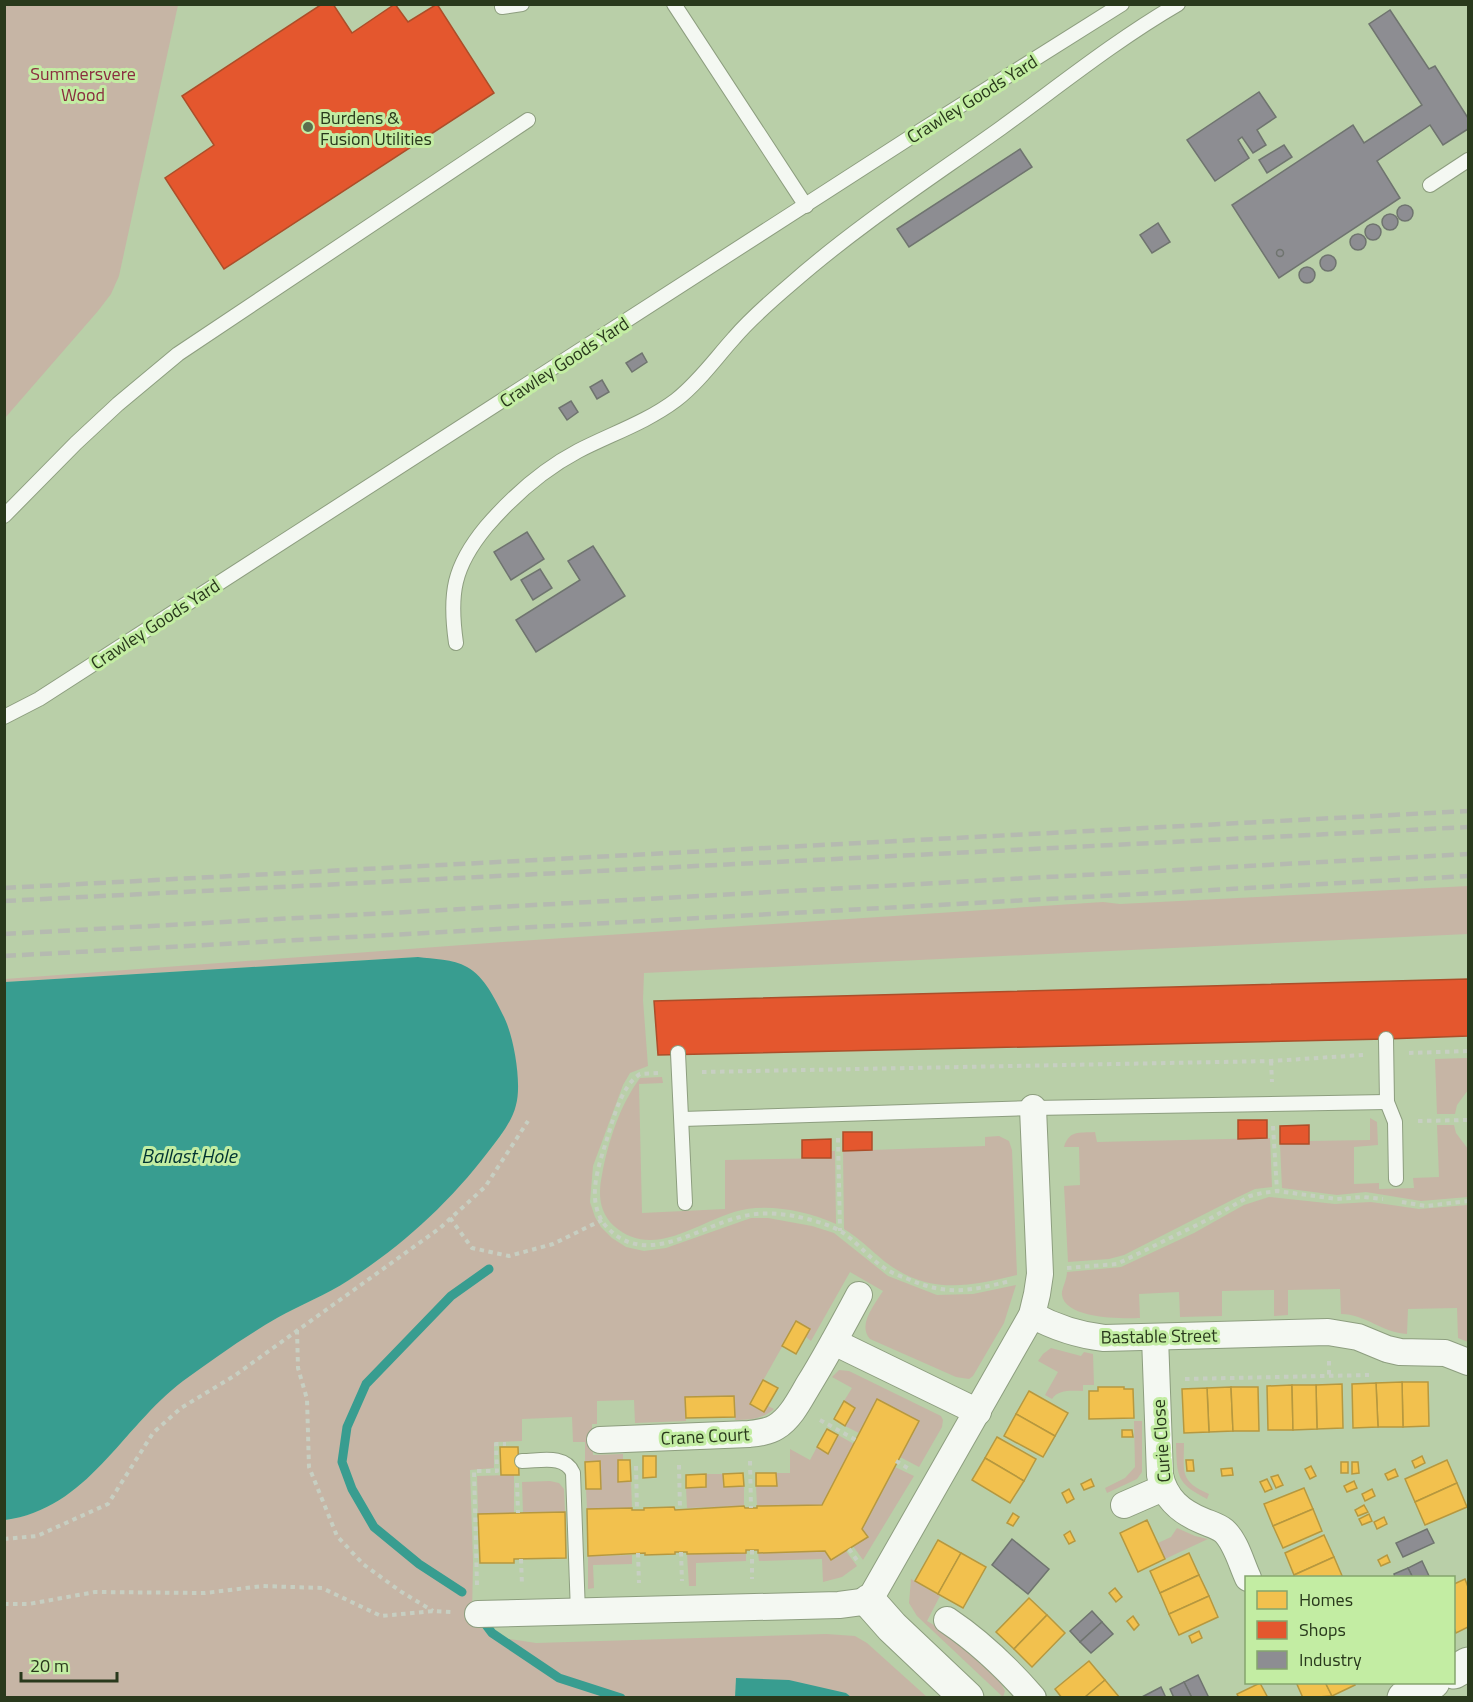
<svg xmlns="http://www.w3.org/2000/svg" width="1473" height="1702" font-family="'Titillium Web',sans-serif">
  <style>
    .green { fill: #c6b5a5 }
    .water { fill: #389d90 }
    .homes { fill: #f2c14e; stroke: #b6983f; stroke-width: 1.5 }
    .shops { fill: #e4572e; stroke: #ac4e29; stroke-width: 1.5 }
    .industry { fill: #8d8d92; stroke: #6f746f; stroke-width: 1.5 }
    .lines { fill: none; stroke-linecap: round; stroke-linejoin: round }
    .stream { stroke: #389d90; stroke-width: 9 }
    .lane-casing { stroke: #8d9e7f; stroke-width: 16 }
    .street-casing { stroke: #8d9e7f; stroke-width: 28 }
    .secondary-casing { stroke: #8d9e7f; stroke-width: 35 }
    .path { stroke: #c7cfc2; stroke-width: 4; stroke-dasharray: 4.5 4.5; stroke-linecap: butt }
    .lane { stroke: #f4f8f2; stroke-width: 14 }
    .street { stroke: #f4f8f2; stroke-width: 26 }
    .secondary { stroke: #f4f8f2; stroke-width: 33 }
    .rail { stroke: #b5bab0; stroke-width: 4.5; stroke-dasharray: 12 6; stroke-linecap: butt }
    .poi-dot { fill: #5b6e4d; stroke: #c3eda3; stroke-width: 2 }
    .labels { text-anchor: middle; dominant-baseline: central; stroke-width: 6; stroke-linejoin: round; paint-order: stroke }
    .park-label { font-size: 18px; fill: #8a2c3f; stroke: #c3eda3 }
    .street-label { font-size: 18px; fill: #29391c; stroke: #c3eda3 }
    .poi-label { font-size: 18px; fill: #29391c; stroke: #c3eda3; text-anchor: start }
    .water-label { font-size: 20px; font-style: italic; fill: #003332; stroke: #c3eda3 }
  </style>
  <rect width="100%" height="100%" fill="#b9cfa8"/>
  <!-- green -->
  <g class="green">
    <polygon points="5,4 178,5 119,276 111,294 98,311 5,418"/>
    <path d="M1468,886v48l-824,39 -1,27 5,66 -18,7 -7,12 -30,81 -3,36 5,15 6,10 11,11 14,9 18,4 22,-3 85,-30h17l44,8 22,7 54,43 49,19 36,-1 43,-9 -12,38 -31,53 -4,3 -13,-2 -86,-38c-13,-14 5,-35 13,-48l-33,-19 -39,69 -5,-4 4,-8 -14,-7 -46,82 18,2 6,3c-11,10 -25,11 -39,11l-1,-23h-48v24l-51,2 -1,-23 -37,1v23h-5l1,31 30,-1v6h-5v22l13,-1 1,27 -45,1 -1,-20 15,-1 -1,-26h-15v-20h-12l-1,-25 -50,2v22l-28,1v26l-24,2 3,91 -1,55 17,20 47,7 290,-9 29,2 12,7 60,54h-76l-5,-4 -110,-15 -1,20 -730,-1v-177c63,-9 95,-55 135,-98 8,-9 16,-19 25,-27 34,-29 73,-55 112,-77 23,-13 49,-23 72,-38 60,-38 110,-90 153,-146l-84,-177 -413,25v-3l498,-37 600,-40 17,2z"/>
    <polygon points="1468,1058 1468,1090 1457,1105 1455,1114 1437,1114 1435,1059"/>
    <path d="M662,1077l1,6 -24,1 3,129 83,-4v-49l106,-2v-7h4l1,73c-27,-12 -60,-19 -89,-15 -44,7 -91,54 -133,17 -15,-14 -16,-32 -12,-51 6,-33 18,-70 38,-97z"/>
    <polygon points="1370,1118 1377,1122 1378,1145 1354,1147 1354,1184 1379,1183 1379,1189 1414,1188 1413,1178 1439,1177 1437,1125 1454,1125 1456,1133 1468,1149 1468,1197 1421,1201 1366,1192 1337,1195 1282,1188 1280,1144 1309,1144 1309,1141 1370,1140"/>
    <path d="M1095,1132l2,10 173,-4 2,49 -17,2 -19,9 -112,57 -15,4 -41,3 -4,-76 16,-1 -1,-38h-15c5,-17 15,-14 31,-15z"/>
    <path d="M999,1136l10,5 3,9 5,125c-50,12 -89,20 -133,-14 -13,-11 -25,-23 -40,-32l-1,-78 142,-5v-9z"/>
    <path d="M1269,1197l66,7 36,-2 48,7 49,-4v137l-10,-4 -1,-30 -49,1 -1,25c-24,-1 -42,-20 -66,-20l-1,-25 -52,1v25l-14,1v-26l-52,1v25l-42,1 -1,-25 -40,2 1,24c-16,1 -75,1 -78,-23 -1,-5 5,-15 5,-23l54,-5 73,-34 50,-28z"/>
    <path d="M1051,1348l30,8 3,-4 9,2 1,31h-11v6c-12,0 -24,-2 -31,8l-7,-4 13,-23 -20,-11 5,-7z"/>
    <polygon points="839,1370 849,1371 941,1416 943,1420 942,1427 919,1467 900,1457 919,1421 859,1433 845,1426 855,1408 844,1401 852,1388 832,1377"/>
    <polygon points="1134,1421 1142,1421 1142,1472 1137,1479 1107,1493 1105,1488 1125,1478 1135,1467"/>
    <polygon points="838,1435 854,1444 822,1505 757,1506 756,1486 776,1486 776,1473 790,1473 790,1449 810,1460 817,1447 828,1453"/>
    <path d="M1176,1443h8c0,29 -5,38 25,51l-2,5c-31,-16 -30,-23 -31,-56z"/>
    <polygon points="895,1467 914,1476 863,1560 853,1546 867,1537 862,1529"/>
    <polygon points="706,1474 723,1474 724,1487 744,1486 744,1506 687,1508 686,1488 706,1487"/>
    <polygon points="514,1475 514,1513 478,1514 477,1476"/>
    <polygon points="550,1481 559,1483 564,1489 565,1512 523,1513 522,1482"/>
    <polygon points="1177,1528 1195,1536 1208,1539 1165,1559 1158,1543 1171,1537"/>
    <polygon points="825,1551 831,1560 846,1551 857,1566 842,1577 823,1582 822,1559 759,1561 758,1553"/>
    <polygon points="746,1553 746,1561 696,1563 696,1586 689,1586 687,1554"/>
    <polygon points="632,1555 632,1564 593,1565 594,1588 588,1589 588,1556"/>
    <path d="M911,1579l29,17 -13,25c27,16 64,41 78,70l-2,6 -86,-81 -8,-13z"/>
  </g>
  <!-- water -->
  <g class="water">
    <path d="M418,957c15,2 35,2 49,10 18,10 28,32 37,50 10,20 18,67 12,88 -4,17 -17,33 -28,47 -38,50 -86,94 -139,128 -23,15 -49,25 -72,38 -33,19 -64,41 -94,63 -62,47 -95,128 -178,139v-538z"/>
    <polygon points="736,1678 789,1680 846,1693 851,1697 735,1697"/>
  </g>
  <!-- homes -->
  <g class="homes">
    <polygon points="796,1321 810,1329 796,1354 782,1346"/>
    <polygon points="763,1380 778,1388 764,1412 750,1404"/>
    <polygon points="1402,1382 1428,1382 1429,1426 1403,1427"/>
    <polygon points="1402,1382 1403,1427 1378,1427 1376,1383"/>
    <polygon points="1376,1383 1378,1427 1353,1428 1352,1384"/>
    <polygon points="1342,1384 1343,1428 1317,1429 1316,1385"/>
    <polygon points="1292,1385 1293,1430 1268,1430 1267,1386"/>
    <polygon points="1292,1385 1316,1385 1317,1429 1293,1430"/>
    <polygon points="1098,1387 1124,1387 1124,1389 1133,1389 1134,1418 1089,1419 1089,1391 1098,1391"/>
    <polygon points="1231,1387 1233,1431 1209,1432 1207,1388"/>
    <polygon points="1231,1387 1258,1387 1259,1431 1233,1431"/>
    <polygon points="1207,1388 1209,1432 1184,1433 1182,1389"/>
    <polygon points="1029,1391 1068,1413 1055,1436 1016,1414"/>
    <polygon points="734,1396 735,1417 686,1418 685,1397"/>
    <polygon points="877,1399 919,1421 862,1529 868,1537 831,1560 825,1551 758,1553 758,1550 746,1550 746,1553 687,1554 687,1552 675,1552 675,1554 645,1555 645,1553 588,1556 587,1509 632,1508 632,1510 644,1510 644,1508 674,1507 675,1510 744,1506 745,1508 757,1508 757,1506 822,1505"/>
    <polygon points="844,1401 855,1408 845,1426 834,1419"/>
    <polygon points="1016,1414 1055,1436 1043,1457 1004,1436"/>
    <polygon points="827,1429 838,1435 828,1454 817,1447"/>
    <polygon points="1122,1430 1132,1430 1133,1437 1122,1437"/>
    <polygon points="997,1437 1036,1459 1024,1481 985,1458"/>
    <polygon points="500,1447 518,1447 519,1475 501,1475"/>
    <polygon points="643,1456 656,1456 656,1477 643,1478"/>
    <polygon points="1422,1456 1425,1463 1415,1468 1412,1461"/>
    <polygon points="985,1458 1024,1481 1010,1503 972,1480"/>
    <polygon points="618,1460 630,1460 631,1481 618,1482"/>
    <polygon points="1186,1460 1193,1460 1194,1471 1187,1471"/>
    <polygon points="1447,1460 1457,1483 1415,1502 1405,1479"/>
    <polygon points="600,1461 601,1489 586,1489 585,1462"/>
    <rect x="1341" y="1462" width="7" height="11"/>
    <polygon points="1352,1462 1358,1462 1359,1473 1352,1474"/>
    <polygon points="1311,1466 1316,1476 1310,1479 1305,1469"/>
    <polygon points="1232,1468 1233,1475 1222,1476 1221,1469"/>
    <polygon points="1395,1469 1398,1476 1388,1480 1385,1474"/>
    <polygon points="743,1473 744,1486 724,1487 723,1474"/>
    <polygon points="756,1473 776,1473 777,1486 756,1486"/>
    <polygon points="706,1474 706,1487 686,1488 686,1475"/>
    <polygon points="1278,1475 1283,1485 1276,1488 1271,1477"/>
    <polygon points="1091,1479 1094,1486 1084,1490 1081,1484"/>
    <polygon points="1267,1479 1272,1489 1265,1492 1260,1482"/>
    <polygon points="1354,1481 1357,1488 1347,1492 1344,1486"/>
    <polygon points="1457,1483 1467,1507 1425,1525 1415,1502"/>
    <polygon points="1304,1488 1313,1509 1273,1526 1264,1504"/>
    <polygon points="1069,1489 1074,1499 1067,1503 1062,1493"/>
    <polygon points="1372,1489 1375,1496 1365,1501 1362,1494"/>
    <polygon points="1364,1505 1368,1512 1358,1516 1355,1510"/>
    <polygon points="1313,1509 1322,1531 1283,1548 1273,1526"/>
    <polygon points="565,1512 566,1558 514,1559 514,1563 480,1563 478,1514"/>
    <polygon points="1013,1513 1019,1517 1013,1526 1007,1523"/>
    <polygon points="1369,1514 1372,1521 1362,1525 1359,1519"/>
    <polygon points="1384,1517 1387,1524 1377,1529 1374,1522"/>
    <polygon points="1147,1520 1165,1559 1138,1572 1120,1533"/>
    <polygon points="1070,1531 1075,1541 1069,1544 1064,1535"/>
    <polygon points="1324,1535 1334,1557 1294,1575 1285,1553"/>
    <polygon points="938,1540 961,1553 938,1594 915,1581"/>
    <polygon points="961,1553 986,1567 963,1608 938,1594"/>
    <polygon points="1189,1553 1199,1575 1160,1593 1150,1571"/>
    <polygon points="1387,1555 1390,1562 1381,1566 1378,1560"/>
    <polygon points="1334,1557 1343,1578 1295,1578 1294,1575"/>
    <polygon points="1199,1575 1209,1596 1169,1614 1160,1593"/>
    <polygon points="1465,1579 1468,1587 1468,1627 1456,1633 1454,1628 1454,1584"/>
    <polygon points="1115,1588 1122,1597 1116,1602 1109,1593"/>
    <polygon points="1209,1596 1218,1617 1179,1635 1169,1614"/>
    <polygon points="1029,1598 1047,1615 1014,1649 996,1632"/>
    <polygon points="1047,1615 1065,1633 1032,1667 1014,1649"/>
    <polygon points="1133,1616 1139,1625 1134,1630 1127,1621"/>
    <polygon points="1199,1631 1202,1638 1192,1643 1189,1636"/>
    <polygon points="1089,1661 1105,1680 1084,1698 1062,1698 1055,1689"/>
    <polygon points="1105,1680 1120,1698 1084,1698"/>
    <polygon points="1296,1682 1325,1682 1332,1696 1303,1698"/>
    <polygon points="1325,1682 1354,1682 1355,1685 1332,1696"/>
    <polygon points="1260,1683 1268,1698 1239,1698 1237,1694"/>
  </g>
  <!-- shops -->
  <g class="shops">
    <polygon points="322,4 333,4 352,33 395,4 408,22 437,4 494,93 224,269 165,178 214,145 182,96"/>
    <polygon points="1468,979 1468,1036 1386,1039 658,1055 654,1001"/>
    <polygon points="1238,1120 1267,1120 1267,1138 1238,1139"/>
    <polygon points="1309,1125 1309,1144 1280,1144 1280,1126"/>
    <polygon points="843,1132 872,1132 872,1150 843,1151"/>
    <polygon points="831,1139 831,1158 802,1158 802,1140"/>
  </g>
  <!-- industry -->
  <g class="industry">
    <polygon points="1390,10 1429,69 1435,66 1468,118 1468,129 1443,145 1430,125 1377,161 1400,198 1279,278 1232,205 1353,125 1364,143 1422,105 1369,24"/>
    <polygon points="1259,92 1276,117 1257,130 1266,145 1253,153 1242,137 1238,140 1249,158 1215,181 1187,140"/>
    <polygon points="1284,145 1292,157 1267,173 1259,160"/>
    <polygon points="1020,149 1032,167 909,247 897,229"/>
    <circle cx="1405" cy="213" r="8"/>
    <circle cx="1390" cy="222" r="8"/>
    <polygon points="1158,223 1170,242 1152,253 1140,235"/>
    <circle cx="1373" cy="232" r="8"/>
    <circle cx="1358" cy="242" r="8"/>
    <circle cx="1280" cy="253" r="3.5"/>
    <circle cx="1328" cy="263" r="8"/>
    <circle cx="1307" cy="275" r="8"/>
    <polygon points="642,353 647,362 632,372 626,363"/>
    <polygon points="602,380 609,392 597,399 590,387"/>
    <polygon points="571,401 578,412 567,420 559,408"/>
    <polygon points="527,532 544,559 511,580 494,552"/>
    <polygon points="593,546 625,596 536,652 516,620 580,580 568,561"/>
    <polygon points="540,569 552,588 533,600 521,580"/>
    <polygon points="1427,1529 1434,1543 1403,1557 1396,1543"/>
    <polygon points="1012,1539 1049,1569 1028,1594 992,1565"/>
    <polygon points="1422,1561 1430,1578 1413,1578 1408,1568"/>
    <polygon points="1408,1568 1413,1578 1395,1578 1394,1574"/>
    <polygon points="1092,1611 1102,1622 1080,1642 1070,1631"/>
    <polygon points="1102,1622 1113,1634 1091,1653 1080,1642"/>
    <polygon points="1198,1675 1209,1698 1192,1698 1184,1682"/>
    <polygon points="1184,1682 1192,1698 1174,1698 1170,1689"/>
    <polygon points="1161,1687 1166,1698 1140,1698"/>
  </g>
  <g class="lines">
    <!-- stream -->
    <g class="stream">
      <polyline points="462,1592 419,1564 374,1527 352,1489 342,1462 347,1427 366,1384 451,1296 489,1269"/>
      <polyline points="483,1621 492,1633 559,1678 621,1698"/>
    </g>
    <!-- lane casing -->
    <g class="lane-casing">
      <g id="lane">
        <polyline points="674,4 806,206"/>
        <polyline points="502,7 522,4"/>
        <polyline points="1430,185 1468,160"/>
        <polyline points="4,516 76,443 118,404 178,354 528,120"/>
        <path d="M456,643c-7,-49 -3,-76 30,-116 25,-29 58,-58 92,-76 33,-17 69,-29 98,-51 23,-18 39,-41 58,-62 17,-20 38,-38 58,-55 65,-57 139,-105 209,-155 58,-42 115,-88 177,-124"/>
        <polyline points="4,717 39,699 917,133 1122,4"/>
        <polyline points="1386,1039 1387,1102 1395,1122 1396,1179"/>
        <polyline points="678,1053 685,1203"/>
        <polyline points="682,1119 1033,1108 1387,1102"/>
        <path d="M522,1461c18,0 43,-7 51,12l5,140"/>
      </g>
    </g>
    <!-- street casing -->
    <g class="street-casing">
      <g id="street">
        <path d="M1032,1315c24,13 46,20 72,23l224,-6 30,5 29,12 13,3 45,1 23,9"/>
        <path d="M1155,1337l5,138c5,24 21,37 43,46 7,3 15,5 21,10 12,11 17,32 24,47"/>
        <polyline points="834,1342 978,1412"/>
        <path d="M600,1440l149,-6c9,-1 19,-2 27,-7 15,-9 24,-28 33,-43 18,-29 34,-59 50,-89"/>
        <polyline points="1124,1505 1163,1488"/>
        <polyline points="478,1614 839,1605 869,1601 1032,1315 1037,1294 1040,1274 1033,1108"/>
        <path d="M947,1620c33,22 60,48 86,78"/>
      </g>
    </g>
    <!-- secondary casing -->
    <g class="secondary-casing">
      <g id="secondary">
        <polyline points="869,1601 892,1627 967,1698"/>
        <polyline points="1454,1672 1468,1664"/>
        <polyline points="1404,1698 1433,1682"/>
      </g>
    </g>
    <!-- path -->
    <g class="path">
      <polyline points="1409,1053 1468,1051"/>
      <polyline points="1271,1061 1272,1082"/>
      <polyline points="702,1072 1271,1061 1363,1055"/>
      <path d="M658,1073l-18,1c-20,13 -27,47 -34,68 -8,26 -20,59 -1,83 38,45 93,2 135,-8 18,-5 36,-4 54,-1 15,3 35,8 48,16 15,10 26,25 41,35 8,6 17,9 25,12 39,17 62,12 102,2"/>
      <polyline points="1418,1121 1468,1120"/>
      <polyline points="1273,1126 1277,1191"/>
      <polyline points="838,1138 840,1231"/>
      <polyline points="1402,1202 1426,1206 1468,1201"/>
      <polyline points="450,1218 472,1248 509,1256 553,1244 602,1220"/>
      <polyline points="1067,1268 1117,1264 1211,1218 1250,1196 1262,1193 1277,1191 1337,1199 1363,1197 1383,1199"/>
      <polyline points="297,1330 298,1368 307,1399 309,1467 337,1536 363,1564 400,1591 433,1611"/>
      <polyline points="1329,1361 1329,1376"/>
      <polyline points="1185,1379 1369,1375"/>
      <polyline points="820,1420 856,1440"/>
      <polyline points="750,1461 751,1508"/>
      <polyline points="896,1461 911,1470"/>
      <polyline points="679,1465 680,1509"/>
      <polyline points="636,1466 637,1510"/>
      <polyline points="517,1483 518,1513"/>
      <polyline points="4,1539 37,1536 108,1504 153,1433 181,1408 234,1376 440,1228 485,1187 528,1121"/>
      <polyline points="849,1549 859,1563"/>
      <polyline points="752,1550 752,1579"/>
      <polyline points="681,1552 682,1581"/>
      <polyline points="638,1553 639,1583"/>
      <polyline points="521,1559 522,1585"/>
      <polyline points="477,1585 474,1471 497,1471 496,1444 506,1444"/>
      <polyline points="4,1604 29,1604 95,1592 205,1593 263,1586 322,1588 381,1616 434,1611 452,1612"/>
    </g>
    <!-- lane -->
    <use href="#lane" class="lane"/>
    <!-- street -->
    <use href="#street" class="street"/>
    <!-- secondary -->
    <use href="#secondary" class="secondary"/>
    <!-- rail -->
    <g class="rail">
      <polyline points="4,888 1468,811"/>
      <polyline points="4,901 1468,827"/>
      <polyline points="4,934 1468,854"/>
      <polyline points="4,956 1468,876"/>
    </g>
  </g>
  <!-- markers -->
  <circle class="poi-dot" cx="308" cy="127" r="6"/>
  <g class="labels">
    <!-- park labels -->
    <g class="park-label">
      <text x="83" y="73">Summersvere<tspan x="83" dy="21">Wood</tspan></text>
    </g>
    <!-- street labels -->
    <g class="street-label">
      <text transform="translate(972 99) rotate(-32)">Crawley Goods Yard</text>
      <text transform="translate(564 362) rotate(-33)">Crawley Goods Yard</text>
      <text transform="translate(155 624) rotate(-33)">Crawley Goods Yard</text>
      <text transform="translate(1159 1336) rotate(-1)">Bastable Street</text>
      <text transform="translate(705 1436) rotate(-3)">Crane Court</text>
      <text transform="translate(1161 1441) rotate(-94)">Curie Close</text>
    </g>
    <!-- poi labels -->
    <g class="poi-label">
      <text x="320" y="117">Burdens &amp;<tspan x="320" dy="21">Fusion Utilities</tspan></text>
    </g>
    <!-- water labels -->
    <g class="water-label">
      <text x="189" y="1155">Ballast Hole</text>
    </g>
  </g>
  <!-- border -->
  <rect width="1473" height="1702" fill="none" stroke="#29391c" stroke-width="12"/>
  <!-- legend -->
  <rect x="1245" y="1576" width="210" height="108" fill="#c3eda3" stroke="#85a56d" stroke-width="1.5"/>
  <rect x="1257" y="1591" width="30" height="18" fill="#f2c14e" stroke="#85a56d" stroke-width="1.5"/>
  <text x="1299" y="1606" font-size="18" fill="#29391c">Homes</text>
  <rect x="1257" y="1621" width="30" height="18" fill="#e4572e" stroke="#85a56d" stroke-width="1.5"/>
  <text x="1299" y="1636" font-size="18" fill="#29391c">Shops</text>
  <rect x="1257" y="1651" width="30" height="18" fill="#8d8d92" stroke="#85a56d" stroke-width="1.5"/>
  <text x="1299" y="1666" font-size="18" fill="#29391c">Industry</text>
  <!-- scale -->
  <path d="M21 1672v9h96v-9" fill="none" stroke="#29391c" stroke-width="3"/>
  <text x="30" y="1672" font-size="18" fill="#29391c" stroke="#c3eda3" stroke-width="4.5" paint-order="stroke">20 m</text>
</svg>
